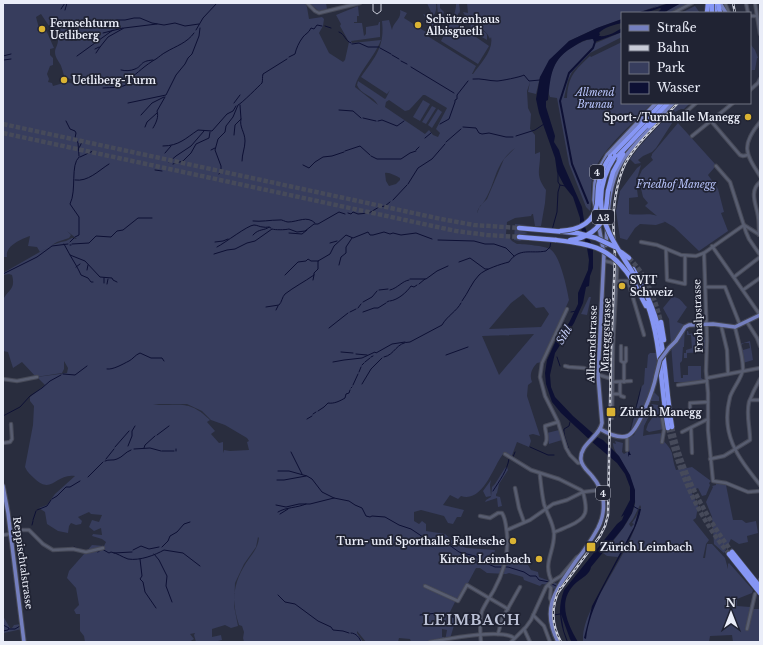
<svg xmlns="http://www.w3.org/2000/svg" width="763" height="645" font-family="'Libre Baskerville',serif">
  <style>
    .green { fill: #373d5d; fill-rule: evenodd }
    .water { fill: #0d1034 }
    .lines { fill: none; stroke-linecap: round; stroke-linejoin: round }
    .stream { stroke: #0d1034; stroke-width: 1 }
    .canal { stroke: #0d1034; stroke-width: 2 }
    .highway-tunnel { stroke: #464a5a; stroke-width: 4.5; stroke-dasharray: 4.5 2; stroke-linecap: butt }
    .minor-casing { stroke: #464957; stroke-width: 4.5 }
    .major-casing { stroke: #464957; stroke-width: 5.5 }
    .highway-casing { stroke: #464957; stroke-width: 6 }
    .minor { stroke: #585d70; stroke-width: 2.5 }
    .major { stroke: #747fbf; stroke-width: 3.5 }
    .highway { stroke: #8696f4; stroke-width: 4.5 }
    .tram { stroke: #c8cbd7; stroke-width: 1 }
    .rail-casing { stroke: #c8cbd7; stroke-width: 2.5 }
    .rail { stroke: #202333; stroke-width: 1; stroke-dasharray: 3; stroke-linecap: butt }
    .major-bridge-casing { stroke: #464957; stroke-width: 5.5; stroke-linecap: butt }
    .highway-bridge-casing { stroke: #464957; stroke-width: 6; stroke-linecap: butt }
    .major-bridge { stroke: #747fbf; stroke-width: 3.5 }
    .highway-bridge { stroke: #8696f4; stroke-width: 4.5 }
    .poi-dot { fill: #dab333; stroke: #202333; stroke-width: 1.5 }
    .labels { text-anchor: middle; dominant-baseline: central; stroke-width: 3.5; stroke-linejoin: round; paint-order: stroke }
    .shield { fill: #202333; stroke: #adb0bd; stroke-width: 1 }
    .shield-label { font-size: 9px; font-weight: bold; fill: #eaedf8 }
    .poi-label { font-size: 10px; font-weight: bold; fill: #eaedf8; stroke: #202333; text-anchor: start }
    .park-label { font-size: 10px; font-style: italic; fill: #b9c5fd; stroke: #202333 }
    .street-label { font-size: 10px; fill: #eaedf8; stroke: #202333 }
    .water-label { font-size: 11px; font-style: italic; fill: #c3ccf6; stroke: #202333 }
    .district-label { font-size: 14px; font-weight: bold; letter-spacing: 1px; fill: #bbc1d6; stroke: #202333 }
  </style>
  <rect width="100%" height="100%" fill="#292d3e"/>
  <!-- green -->
  <g class="green">
    <path d="M3,3h302l2,4 2,12 13,-2 2,2 -1,7 -4,7 10,20 14,9 2,-2 4,-18 -9,-16 1,-2 -5,-9 22,-9 1,10h-2v6h-3v1h8l2,13 2,-2v-7l12,-2 1,-3h1v15l-29,4 1,2 29,-3c-6,16 -23,33 -26,47l23,18c-4,-9 -18,-11 -21,-20l1,-4 27,18 1,-1 4,-8 -3,4 -26,-17c14,-20 24,-30 21,-56l7,-1 3,10c1,-8 10,-11 8,-20l7,3 -3,5 25,16v3l47,29 -4,8h1c7,-10 21,-24 18,-37l-1,2c-5,-13 -21,-15 -27,-27l5,1 -1,-10h203l-12,3h8l-16,4 7,-4 -20,7h-15v6l-25,9 -28,13 -29,36 -4,17 -8,-2 2,-10 -3,9 1,17 3,6 -1,15 5,6v19l5,-2c1,17 -6,22 6,38l-1,13 -4,23h-6l-2,-12h-1l-1,2 -16,2 -8,4 -1,12 6,7 5,3c7,0 28,2 33,5 10,6 17,39 19,51l-27,62 -5,1c-5,5 -8,12 -5,19l-4,3 -1,11 13,40 -7,-2 -4,1 2,6 -2,6 -12,-5 -6,16 -6,-6 -2,1v1c-10,13 -20,49 -42,42l-3,3 -8,-4 -7,10 21,5 -3,7h-4l-4,7 -5,-1 -4,-7 -23,-6 -7,2v9l5,3 3,-3 4,3v7l19,3 9,8 12,6 29,2 -1,4h-4l-2,3 7,3 13,-1 20,6 3,5 7,2 1,5 19,7 -4,5 -5,-4 -7,-1 -2,2 -16,-6 -1,-3 -14,-4 -3,1 -19,-1 -7,-5h-4l-8,15h-1l-9,16 -2,1 -8,16 8,3 -7,23h-13l9,-1 2,-11 -5,-1v8h2v2l-18,3h-15l-1,-3 -11,-1 -1,4h-32l-9,-11v2l6,9h-119l-1,-4 1,-6 -2,-6 -3,-1c-8,-24 -6,-41 7,-62 6,-9 12,-15 13,-25l-1,-1 -2,10 -12,17 -9,19 -1,23 4,20 -7,2 -6,-3 -13,4v8l9,-2 1,5 -8,2h-18l-2,-7 1,-2 -5,1 4,5 -5,3h-104l-1,-6 -4,-5v-17h-4l-2,-4 5,-5 -3,-17 -9,-10 2,-7 23,-26 12,1 2,-4 -4,-3 -10,-3 1,-2 9,1 -1,-7 -7,3 -5,-4 3,-7 7,2 3,-7 -11,-1 -2,-2 -11,5 4,4 -1,3 -5,1 -5,-2 -2,3 -1,7 -10,-2 -11,-7 -2,-12 -6,-4 8,-3 8,-11 20,-18c-19,-3 -23,19 -40,3 -4,-4 -8,-7 -10,-12l8,-42 1,-19 -4,-5v-4l15,-12 -8,-8 30,-4 1,-5 -4,-7v8l-2,4 -26,4 -14,-15 -9,6 -5,-16 -5,-1c0,-9 -2,-45 0,-51 5,-11 13,-10 9,-25l-3,-1 -6,1v-2l49,-28 9,-3 5,-1 6,-3 5,1 -10,-8 4,4 -2,3 -12,4 -17,10 -3,-5 -9,-1 2,-10c-9,3 -25,10 -23,21h-4zM41,14l8,12 3,-2 2,1c0,6 4,10 4,15 0,5 -3,8 -3,12 0,5 3,8 5,12 1,0 4,12 5,14l13,2v5l-11,-3 -14,4 -1,-3 -4,-1 1,-3 -2,-5 3,-8 3,-1v-7l-3,-3v-6l4,-1 -8,-18 -6,2 -4,-15zM423,95h2l22,13 -11,21 4,4 -2,4 -5,-2 -4,-5 -4,4 -40,-27 1,-5 3,-2 16,11 4,-1 3,-3zM515,148l-11,11 -17,40 -7,7 -3,7c1,-6 5,-8 8,-13 12,-20 9,-36 30,-52zM385,173c4,-1 11,3 15,5v2l-4,4 -7,2 -3,-5zM523,294l13,14 8,-1 5,7 -8,13 -52,2 22,-26zM534,334l-35,41 -17,-39zM159,404h28l15,7 9,9 14,5 22,13 2,3 -2,1 2,8 -19,1 -6,-1 -1,3v-11l-4,1 -8,-9 4,-3 -8,-9 3,-2c-21,-21 -31,-14 -57,-15z"/>
    <polygon points="309,3 326,3 327,9 319,11"/>
    <path d="M427,3h9c1,8 -1,14 -9,17l-4,-6 6,2 2,-4z"/>
    <polygon points="437,3 440,3 440,8 444,12 435,35 437,38 432,35 435,29 435,23 438,15"/>
    <path d="M456,3h3l1,8 -1,3 -1,-1v3l-4,6 35,24 -11,18 -37,-23c5,-9 16,-27 15,-38z"/>
    <polygon points="681,3 691,3 671,13 667,13 667,11"/>
    <polygon points="695,6 700,13 681,13"/>
    <polygon points="435,16 436,17 431,34 428,32 432,26 431,23 428,21"/>
    <polygon points="471,23 486,33 487,35 487,40 470,30"/>
    <path d="M622,32v5l-32,16 -18,19 -4,8 -4,18h3c1,-22 8,-28 23,-42l1,1 31,-15v61h30c-18,20 -50,45 -59,71 -3,12 -1,26 -3,37l-4,-4 -17,-43 -12,-66 -7,-1c-2,-4 -2,-10 -1,-15 5,-19 10,-28 27,-37 6,-3 11,-6 18,-6l2,4z"/>
    <polygon points="751,45 755,50 758,58 757,58 755,70 752,70 750,72"/>
    <polygon points="423,100 430,104 420,121 413,117"/>
    <polygon points="679,103 690,103 684,109 681,109 675,112 673,109"/>
    <polygon points="432,106 436,108 426,124 422,122"/>
    <polygon points="438,109 442,112 432,128 428,125"/>
    <polygon points="672,111 674,113 674,120 656,148 652,152 643,156 638,160 641,163 635,164 630,159 639,147"/>
    <path d="M678,123l37,41 -1,4 -6,7 10,14 6,23 -3,1 7,18 -29,20 -25,-24 -12,-7 3,2 -9,3 -16,-1 -5,4 -8,12 -7,-2 -4,-27 4,-20 17,-23 4,-3 -5,17 2,15 -9,1v16c9,2 21,-2 28,2l-12,-10 3,-3 -5,-6 -3,-13 -3,-3 5,-11 11,-10 -2,-3 1,-2v-1z"/>
    <polygon points="515,224 527,225 518,227 518,230 528,233 518,236 517,238 522,240 520,241 514,240"/>
    <polygon points="589,297 591,297 587,315 581,314"/>
    <path d="M672,297c9,0 10,6 15,10l-10,15 8,3 -1,22h-1l-1,14 -2,2 1,15h2v-3h5v-9h13v12l3,2 -15,2h-15l-5,-63 -6,-11z"/>
    <polygon points="687,331 688,331 689,334 694,333 695,338 705,337 706,352 687,353 687,358 684,358 684,353 686,353 686,350 692,348 691,335 687,335"/>
    <polygon points="750,341 753,360 743,363 741,346 743,350 750,348 749,343 744,343 741,345 740,344"/>
    <polygon points="650,353 656,353 657,363 651,389 659,397 659,401 651,401 649,404 646,403 639,418 631,430 642,386 644,384 645,368 647,368 648,355"/>
    <polygon points="652,404 658,405 664,429 649,432 646,430 648,424 654,415 650,408"/>
    <path d="M644,411h4l1,5 -5,10 -1,10 4,-1 16,-2 -1,6c4,5 8,8 10,14 1,6 2,12 4,17l16,-3 19,14 -2,2 1,2 -4,10 -4,1 -4,-8 -7,3 7,15 -2,12 -3,2 16,20 -3,4 -3,14h2l2,-14h5l13,14 3,11v-5l1,-1 24,27 -1,3 -15,6v7l13,1 2,-1h1l1,3h6v33h-27l-1,-7 -22,1 -1,6h-126c-1,-22 13,-41 24,-60 12,-21 30,-51 34,-75l-1,-2 -7,14 -4,5 2,3 3,-3 -2,-1 4,-6 3,-6 -5,16 -16,30 -11,-1 -4,-3c9,-10 34,-39 32,-53 -2,-11 -9,-26 -13,-38 -3,-7 -9,-11 -9,-19l3,1 -1,-3 8,2 -1,9 2,2 3,-2 1,-14 6,-3z"/>
    <polygon points="559,430 562,440 549,444 547,433"/>
    <polygon points="507,467 508,470 499,484 497,493 496,494 496,496 500,497 502,506 498,507 497,498 485,502 486,500 491,497 492,487 495,484 505,468"/>
    <polygon points="491,480 490,485 491,496 486,497 483,491"/>
    <polygon points="716,483 726,485 733,520 742,520 746,523 756,521 758,533 747,536 748,542 739,544 731,539 724,553 714,544 712,517 706,502 713,487 712,486 716,485"/>
    <polygon points="3,616 10,628 12,628 14,625 21,624 22,629 4,633 3,637"/>
  </g>
  <!-- water -->
  <g class="water">
    <polygon points="670,3 681,3 663,13 652,13 658,12 661,9 660,8 645,13 637,13"/>
    <path d="M622,19v4c-8,2 -18,4 -23,10l1,1 -1,2c9,1 16,-4 23,-8v4l-27,10 -1,-3c-7,0 -12,2 -18,6 -25,14 -25,28 -28,55l-2,1v6l9,29 -1,6 5,8 4,14 19,43 3,20 8,22v19l-3,8 -1,10 -3,1 -3,16 -9,20 -19,30 -5,22 1,12 4,10 18,19 24,21 6,3 16,16 11,19 5,15v12l-3,11 -9,15 -32,39c-1,7 -9,11 -14,15 -21,18 -10,41 1,60h-6l-2,-3 -9,-25 3,17 4,11h-1c-7,-18 -10,-33 -3,-52l53,-66 5,-4 2,-5 -3,2 9,-17v-13l-5,-13 -8,-11 -25,-21 -31,-29 -9,-11 -6,-18 -1,-11 2,-13 11,-24 5,-7 6,-6 9,-19v-11l10,-23 1,-10 -2,-12 -7,-23v-7l-7,-21 -8,-10 -8,-15 -2,-14 -16,-45 -3,-14 4,-22 9,-17 20,-19 28,-13z"/>
    <path d="M641,386c-1,17 -19,56 -10,69h-2l-1,2 1,-23z"/>
    <path d="M639,509h2c-3,15 -10,27 -17,40 -15,29 -34,57 -38,90l-2,-1 8,-32 42,-79z"/>
  </g>
  <g class="lines">
    <!-- stream -->
    <g class="stream">
      <polyline points="61,9 65,3"/>
      <polyline points="65,10 67,3"/>
      <polyline points="111,23 117,20 125,20 134,18 140,18 152,23 164,25 175,23 185,26 199,24"/>
      <polyline points="325,26 331,28"/>
      <polyline points="196,30 203,18 217,3"/>
      <path d="M339,32c6,2 6,9 12,11"/>
      <polyline points="103,33 123,28"/>
      <polyline points="352,44 359,43 368,47 379,47"/>
      <polyline points="100,47 108,37 124,28 157,24"/>
      <polyline points="380,48 391,54"/>
      <polyline points="95,49 99,47"/>
      <polyline points="96,53 100,47"/>
      <polyline points="392,55 399,59"/>
      <polyline points="3,56 11,54"/>
      <polyline points="77,56 113,30"/>
      <path d="M289,57l6,-3c1,-5 4,-12 8,-17 2,-3 6,-4 8,-9l3,1 3,-4 5,1"/>
      <polyline points="4,60 11,59"/>
      <polyline points="401,61 407,64"/>
      <polyline points="411,67 454,93"/>
      <path d="M121,70c4,1 10,1 14,-1 8,-3 4,-8 18,-9"/>
      <path d="M473,79c8,-1 16,2 24,2 3,0 24,-4 27,-6l5,6 11,-1"/>
      <path d="M103,88c9,-1 18,1 26,-5v-4c9,-6 16,-14 27,-20 3,-2 6,-5 10,-7 10,-6 21,-9 28,-19"/>
      <polyline points="128,103 166,95 176,75 185,64 188,58 192,54 199,36 200,28"/>
      <polyline points="234,103 240,95"/>
      <polyline points="339,110 353,111 361,118"/>
      <polyline points="141,115 152,103 164,97"/>
      <polyline points="363,118 376,121"/>
      <path d="M241,119c-2,8 4,13 4,22 0,7 -3,13 -3,20"/>
      <polyline points="66,121 70,129 75,131 76,133 75,138 78,143 79,156"/>
      <polyline points="378,121 382,120 397,126 404,121"/>
      <polyline points="440,124 449,119 455,102 455,100 457,99 457,95 468,81"/>
      <polyline points="145,127 147,122 157,113"/>
      <polyline points="463,127 476,128 479,133 482,134 489,133 506,137 513,137"/>
      <path d="M153,128c3,-5 6,-11 4,-17l8,-14"/>
      <polyline points="234,135 235,125 241,119 240,105"/>
      <polyline points="516,136 535,130 544,124"/>
      <polyline points="425,138 431,133"/>
      <polyline points="446,142 461,129"/>
      <path d="M163,146c16,0 23,-8 35,-16l14,1 15,-17 6,-3 3,-5"/>
      <polyline points="79,148 83,140"/>
      <polyline points="211,150 215,148"/>
      <polyline points="416,150 419,147"/>
      <polyline points="345,151 360,146 370,155"/>
      <polyline points="165,153 171,146"/>
      <polyline points="371,156 377,159 401,159 410,153 416,151"/>
      <polyline points="80,157 93,151"/>
      <polyline points="169,162 176,156 191,146 204,131"/>
      <polyline points="173,164 183,161 191,153 196,144 209,138 210,132"/>
      <polyline points="303,165 309,168 315,162 323,157 332,156 344,152"/>
      <polyline points="155,170 162,171"/>
      <polyline points="558,173 558,182 560,185"/>
      <path d="M219,174l2,-3v-5l-6,-16 3,-11 7,-7 1,-6 7,-9 5,-12c3,-1 22,-20 24,-22 1,-3 0,-6 1,-9l24,-15"/>
      <path d="M75,180c13,2 23,-9 34,-16"/>
      <polyline points="408,184 418,168 432,159 445,144"/>
      <polyline points="393,200 407,185"/>
      <polyline points="348,213 351,214 353,212 358,214 369,213 379,207 385,206 390,202"/>
      <path d="M253,221c8,1 17,-1 26,-1 3,-1 6,2 9,2 10,0 19,-7 27,1"/>
      <polyline points="552,230 557,212 558,192 560,185 565,186"/>
      <polyline points="289,233 302,234 307,230"/>
      <path d="M253,235c6,-7 12,-4 16,-8"/>
      <path d="M75,237l4,-2v-18l-9,-13c7,-14 0,-39 9,-47"/>
      <polyline points="438,240 474,241 485,244 494,244 506,248 514,256"/>
      <polyline points="70,242 74,238"/>
      <polyline points="215,242 223,241 228,239"/>
      <polyline points="330,243 337,241"/>
      <polyline points="64,244 70,255 85,261 100,277 112,278 113,280 117,282"/>
      <polyline points="72,244 89,243 96,236 111,237 117,231 123,230 138,218 152,218"/>
      <polyline points="70,245 71,245"/>
      <path d="M217,247c8,-4 31,-22 37,-22 3,0 6,2 9,2 4,1 5,-1 8,1"/>
      <path d="M214,254l13,-4 8,-1 12,-6 8,-2 17,-12c3,1 13,1 17,0l8,3 8,-1 9,-7h4l21,-12 6,2"/>
      <path d="M70,255c4,7 8,13 11,20l7,3 3,4h2"/>
      <polyline points="459,262 470,258 485,269 488,269"/>
      <polyline points="339,265 341,257 346,253 346,247 352,238"/>
      <polyline points="76,267 80,264"/>
      <polyline points="87,270 88,265"/>
      <polyline points="3,274 37,257 52,246 68,244"/>
      <polyline points="285,275 298,262 306,261 308,259 311,261 318,261"/>
      <polyline points="410,279 426,279 437,271 448,266"/>
      <polyline points="313,280 314,275"/>
      <polyline points="104,283 104,278"/>
      <polyline points="107,284 108,279"/>
      <polyline points="419,284 425,279"/>
      <polyline points="379,290 388,289"/>
      <path d="M390,290c8,-2 12,-9 19,-10"/>
      <path d="M390,301c8,-1 17,-9 21,-15l3,1 3,-2"/>
      <path d="M462,301c6,-8 10,-19 17,-26 6,-6 22,-11 30,-13 10,-15 22,-8 37,-11l4,-4 1,-6"/>
      <polyline points="363,302 372,297 377,291"/>
      <polyline points="387,302 389,301"/>
      <path d="M266,307l13,-2c3,-3 3,-8 6,-11 9,-7 19,-12 29,-19v-2l4,-4v-8l12,-7 4,-8 12,-11 7,3 15,-6 2,3h3l11,-3 6,2 3,-1 8,2 15,-2 16,6"/>
      <polyline points="358,308 361,304"/>
      <polyline points="276,310 278,306"/>
      <polyline points="350,312 356,309"/>
      <polyline points="363,312 374,308 378,308 386,303"/>
      <polyline points="571,312 576,311"/>
      <polyline points="329,328 348,313"/>
      <polyline points="341,352 353,353"/>
      <polyline points="356,354 367,355"/>
      <polyline points="446,355 468,347"/>
      <polyline points="371,357 373,356"/>
      <path d="M384,357c11,-2 12,-15 26,-15l32,-17c5,-9 15,-14 19,-22"/>
      <polyline points="557,357 560,366"/>
      <polyline points="333,362 344,360 362,358 375,352 376,353 392,344 405,342"/>
      <polyline points="365,362 370,358"/>
      <polyline points="362,365 364,363"/>
      <path d="M107,369c6,1 16,-5 22,-8 4,-2 6,-6 11,-8l11,5h11l2,3"/>
      <polyline points="359,372 361,367"/>
      <polyline points="63,374 75,375 87,366"/>
      <polyline points="362,384 371,369 382,358"/>
      <polyline points="353,385 358,374"/>
      <polyline points="351,388 352,387"/>
      <path d="M318,411l6,-4 4,-4c6,1 12,-2 17,-5l1,-4 3,-1 1,-3"/>
      <polyline points="313,414 316,412"/>
      <polyline points="3,416 20,407 30,396 42,388 50,381 61,375"/>
      <polyline points="307,419 312,416"/>
      <polyline points="157,435 169,426"/>
      <polyline points="128,446 132,436 132,431 135,426"/>
      <polyline points="115,447 129,431"/>
      <polyline points="530,447 548,455 554,455"/>
      <polyline points="144,448 145,445 155,436"/>
      <polyline points="134,449 150,448 161,451"/>
      <polyline points="162,451 174,451"/>
      <polyline points="176,451 176,449"/>
      <path d="M569,451c-1,-7 -6,-15 -5,-22l5,-3 1,-4"/>
      <polyline points="291,452 302,474"/>
      <polyline points="513,457 515,452"/>
      <polyline points="106,459 114,449"/>
      <path d="M105,461c4,-2 8,0 12,-2 6,-2 8,-7 14,-9"/>
      <polyline points="278,471 289,471 307,476 312,479 322,492 334,498 349,501 355,505 362,508 366,516 370,517 372,516 385,517 399,525 411,529 426,539 441,539 459,552 475,556 486,563 495,567 508,567 524,572 530,576 536,576 539,580 549,582"/>
      <polyline points="88,477 103,462"/>
      <polyline points="277,480 284,480 306,476"/>
      <path d="M493,491c7,-11 14,-20 16,-32"/>
      <polyline points="52,499 57,496 66,487 70,487 80,481"/>
      <polyline points="276,505 286,507 299,504 310,504 334,498"/>
      <polyline points="633,506 638,509"/>
      <polyline points="37,510 47,506 51,500"/>
      <path d="M278,512c8,-5 19,-4 28,-8"/>
      <polyline points="280,514 288,509"/>
      <polyline points="33,520 36,511"/>
      <polyline points="32,525 33,521"/>
      <polyline points="31,530 35,534"/>
      <polyline points="3,533 7,533"/>
      <polyline points="74,547 80,549"/>
      <polyline points="162,547 168,541 170,536 177,532 184,524 190,522"/>
      <polyline points="133,550 141,546 149,549 159,547"/>
      <path d="M95,551l3,1 4,-3 7,4 2,-1c6,1 11,5 17,7 12,2 27,-4 36,-9l19,3 17,13"/>
      <polyline points="114,553 132,552"/>
      <polyline points="154,554 159,560 167,576 166,586 172,602"/>
      <polyline points="140,559 142,576 140,579 143,582 145,592 156,608"/>
      <polyline points="552,584 558,587"/>
      <polyline points="278,595 285,602 295,604 318,621 331,627 333,630 343,631 349,633"/>
      <polyline points="420,615 437,613 465,620 478,619"/>
      <polyline points="554,615 560,614"/>
      <polyline points="3,619 3,624"/>
      <polyline points="3,625 9,628 8,630 3,631"/>
      <polyline points="9,629 15,629 20,626"/>
      <path d="M351,633c5,0 9,5 10,9"/>
      <polyline points="3,640 4,642"/>
    </g>
    <!-- canal -->
    <polyline class="canal" points="588,203 572,164 560,101 569,73 593,48 595,42 594,39"/>
    <!-- highway-tunnel -->
    <g class="highway-tunnel">
      <polyline points="3,124 441,219 474,225 519,228"/>
      <polyline points="3,133 456,231 487,235 519,237"/>
      <path d="M629,258c18,17 26,41 32,64"/>
      <path d="M672,427c10,46 32,87 60,125"/>
      <path d="M668,428c11,45 31,90 61,126"/>
    </g>
    <!-- minor casing -->
    <g class="minor-casing">
      <g id="minor">
        <polyline points="307,3 315,11 319,13 360,3"/>
        <polyline points="725,3 729,13"/>
        <polyline points="746,3 748,13"/>
        <polyline points="755,3 760,34"/>
        <polyline points="673,13 692,3"/>
        <polyline points="750,16 757,16"/>
        <polyline points="750,90 758,83 760,79"/>
        <polyline points="686,112 696,103"/>
        <polyline points="711,121 740,155 743,156 748,155"/>
        <path d="M760,122c-19,23 -15,31 0,54"/>
        <polyline points="692,136 733,103"/>
        <polyline points="716,166 730,182 746,232 749,239 760,255"/>
        <polyline points="744,225 760,235"/>
        <path d="M759,235c0,-7 0,-13 -1,-19 -2,-12 -9,-25 2,-34"/>
        <polyline points="641,242 657,245 681,255 696,256 704,253 744,225"/>
        <polyline points="712,246 760,315"/>
        <polyline points="666,249 667,280 685,284 685,256"/>
        <polyline points="704,253 707,339 706,371 708,393 708,430 713,481 726,483 748,492 760,491"/>
        <path d="M604,261c6,1 12,1 13,9l-4,76 -1,72"/>
        <polyline points="734,277 760,257"/>
        <polyline points="616,281 628,281 644,335"/>
        <polyline points="705,287 725,287 740,325"/>
        <polyline points="743,290 760,278"/>
        <polyline points="567,309 542,363 540,377 545,396 558,422 566,448 570,455 578,463 582,463"/>
        <polyline points="747,322 757,338 760,346"/>
        <polyline points="721,325 727,350 728,374"/>
        <path d="M735,327c3,14 8,28 8,42 -1,9 -10,19 -13,28 -10,38 8,60 30,88"/>
        <polyline points="621,346 621,361 624,363 624,382"/>
        <polyline points="624,363 626,361 626,348"/>
        <polyline points="565,366 569,367 584,368 593,373 612,379"/>
        <polyline points="707,378 760,368"/>
        <polyline points="3,379 17,381 37,377"/>
        <polyline points="612,382 631,381"/>
        <polyline points="678,385 707,381"/>
        <polyline points="612,394 620,394 620,382"/>
        <polyline points="620,394 621,396 624,397"/>
        <polyline points="750,400 760,400"/>
        <polyline points="690,412 690,403 708,402"/>
        <polyline points="662,417 664,430 662,442"/>
        <polyline points="691,428 692,453"/>
        <polyline points="682,432 708,419"/>
        <polyline points="3,443 10,442 12,439 11,424"/>
        <path d="M545,444c4,-5 0,-12 0,-18l13,-4"/>
        <polyline points="627,450 627,436"/>
        <polyline points="505,454 531,470 559,479 581,490 583,492"/>
        <path d="M710,459l14,-3 26,-16c0,-13 -4,-25 -1,-38 3,-8 7,-16 11,-23"/>
        <path d="M540,474v2c1,9 2,19 4,28 3,10 9,18 10,29 1,19 -12,29 -2,49"/>
        <polyline points="515,488 519,508 524,522"/>
        <path d="M480,516l10,2 8,-5h4c4,6 4,14 5,21 2,21 -3,38 -13,56 -4,7 -9,14 -12,21 -3,11 -2,21 -1,31"/>
        <polyline points="10,530 29,530 43,544 53,550 73,549 86,552 103,548"/>
        <polyline points="507,530 530,520 553,504 567,500 583,492 600,490"/>
        <path d="M554,532c5,-1 10,-4 15,-6 19,-8 19,-15 14,-34"/>
        <polyline points="3,535 10,534"/>
        <polyline points="760,581 760,580"/>
        <polyline points="548,585 551,588 550,598 552,603"/>
        <polyline points="425,586 458,601 467,585 489,598"/>
        <polyline points="491,599 508,609"/>
        <polyline points="533,615 544,626 550,642"/>
        <polyline points="524,629 530,642"/>
        <polyline points="747,629 755,594"/>
        <polyline points="498,634 502,619 520,587"/>
        <path d="M430,642c17,-3 71,-14 84,-4"/>
        <polyline points="511,642 526,627 531,620 546,587 551,582 561,576 577,557 580,555"/>
      </g>
    </g>
    <!-- major casing -->
    <g class="major-casing">
      <g id="major">
        <polyline points="720,3 726,13"/>
        <polyline points="658,119 673,103"/>
        <path d="M606,245c2,-27 1,-58 15,-82 8,-14 21,-26 32,-38"/>
        <polyline points="669,348 676,341 685,327 689,325 713,324 735,327 760,315"/>
        <path d="M600,429c7,4 19,10 27,7 11,-3 27,-49 29,-60"/>
        <polyline points="3,486 8,513 24,642"/>
        <path d="M558,642c-18,-35 -1,-53 18,-81 8,-10 16,-22 22,-33 9,-18 7,-37 -6,-52 -4,-5 -10,-9 -11,-16 -2,-16 19,-23 21,-37l-4,-48 6,-121 -10,-54 1,-17 4,-14 8,-14 49,-52"/>
      </g>
    </g>
    <!-- highway casing -->
    <g class="highway-casing">
      <g id="highway">
        <polyline points="714,3 715,13"/>
        <polyline points="718,3 720,13"/>
        <polyline points="649,126 660,118"/>
        <polyline points="610,157 662,103"/>
        <polyline points="616,158 668,103"/>
        <polyline points="608,191 613,172 623,154"/>
        <polyline points="519,228 577,233"/>
        <polyline points="519,237 556,240"/>
        <path d="M633,269c13,22 24,46 28,72 5,28 6,57 11,86"/>
        <polyline points="633,281 646,306"/>
        <path d="M647,303c15,41 13,83 21,125"/>
        <polyline points="661,322 664,340"/>
        <polyline points="732,552 760,587"/>
        <polyline points="729,554 760,593"/>
      </g>
    </g>
    <!-- minor -->
    <use href="#minor" class="minor"/>
    <!-- major -->
    <use href="#major" class="major"/>
    <!-- highway -->
    <use href="#highway" class="highway"/>
    <!-- tram -->
    <polyline class="tram" points="373,3 373,11 377,14 381,11 381,3"/>
    <!-- rail casing -->
    <g class="rail-casing">
      <g id="rail">
        <polyline points="733,3 735,13"/>
        <path d="M613,221c1,-19 4,-40 12,-57 10,-20 37,-44 53,-61"/>
        <path d="M560,588c-9,18 -9,36 1,54"/>
        <polyline points="557,594 600,536 605,526 608,515 611,350 615,258 613,217"/>
      </g>
    </g>
    <!-- rail -->
    <use href="#rail" class="rail"/>
    <!-- major-bridge casing -->
    <g class="major-bridge-casing">
      <polyline id="major-bridge" points="656,376 660,360 669,348"/>
    </g>
    <!-- highway-bridge casing -->
    <g class="highway-bridge-casing">
      <g id="highway-bridge">
        <polyline points="712,3 712,13"/>
        <polyline points="707,13 708,3"/>
        <path d="M615,156c-30,46 -7,78 18,117"/>
        <path d="M560,231c18,-1 34,-8 37,-27 1,-7 0,-14 2,-22 2,-9 5,-17 11,-25"/>
        <polyline points="577,233 596,238 615,247"/>
        <path d="M556,240c38,5 55,7 77,41"/>
        <path d="M570,240c15,-1 31,-11 35,-27 2,-7 2,-15 3,-22"/>
        <polyline points="621,252 629,258"/>
      </g>
    </g>
    <!-- major-bridge -->
    <use href="#major-bridge" class="major-bridge"/>
    <!-- highway-bridge -->
    <use href="#highway-bridge" class="highway-bridge"/>
  </g>
  <!-- markers -->
  <g class="poi-dot">
    <circle cx="418" cy="25" r="4"/>
    <circle cx="42" cy="29" r="4"/>
    <circle cx="64" cy="80" r="4"/>
    <circle cx="748" cy="117" r="4"/>
    <circle cx="622" cy="286" r="4"/>
    <rect x="606" y="407" width="10" height="10" rx="2"/>
    <circle cx="513" cy="541" r="4"/>
    <rect x="586" y="542" width="10" height="10" rx="2"/>
    <circle cx="539" cy="559" r="4"/>
  </g>
  <g class="labels">
    <!-- shield labels -->
    <g class="shield">
      <rect x="590" y="165" width="14" height="14" rx="3"/>
      <rect x="592" y="210" width="22" height="14" rx="3"/>
      <rect x="596" y="486" width="14" height="14" rx="3"/>
    </g>
    <g class="shield-label">
      <text x="597" y="172">4</text>
      <text x="603" y="217">A3</text>
      <text x="603" y="493">4</text>
    </g>
    <!-- poi labels -->
    <g class="poi-label">
      <text x="426" y="19">Schützenhaus<tspan x="426" dy="12">Albisgüetli</tspan></text>
      <text x="50" y="23">Fernsehturm<tspan x="50" dy="12">Uetliberg</tspan></text>
      <text x="72" y="80">Uetliberg-Turm</text>
      <text x="740" y="117" text-anchor="end">Sport-/Turnhalle Manegg</text>
      <text x="630" y="280">SVIT<tspan x="630" dy="12">Schweiz</tspan></text>
      <text x="620" y="412">Zürich Manegg</text>
      <text x="505" y="541" text-anchor="end">Turn- und Sporthalle Falletsche</text>
      <text x="600" y="547">Zürich Leimbach</text>
      <text x="531" y="559" text-anchor="end">Kirche Leimbach</text>
    </g>
    <!-- park labels -->
    <g class="park-label">
      <text x="595" y="92">Allmend<tspan x="595" dy="12">Brunau</tspan></text>
      <text x="676" y="184">Friedhof Manegg</text>
    </g>
    <!-- street labels -->
    <g class="street-label">
      <text transform="translate(698 316) rotate(-92)">Frohalpstrasse</text>
      <text transform="translate(606 335) rotate(-88)">Maneggstrasse</text>
      <text transform="translate(592 344) rotate(-88)">Allmendstrasse</text>
      <text transform="translate(23 563) rotate(82)">Reppischtalstrasse</text>
    </g>
    <!-- water labels -->
    <g class="water-label">
      <text transform="translate(564 335) rotate(-59)">Sihl</text>
    </g>
    <!-- district labels -->
    <g class="district-label">
      <text x="472" y="620">LEIMBACH</text>
    </g>
  </g>
  <!-- border -->
  <rect width="763" height="645" fill="none" stroke="#eaedf8" stroke-width="8"/>
  <!-- legend -->
  <rect x="621" y="12" width="130" height="92" fill="#202333" stroke="#717482"/>
  <rect x="629" y="25" width="20" height="6" fill="#747fbf" stroke="#717482"/>
  <text x="657" y="32" font-size="12" fill="#eaedf8">Straße</text>
  <rect x="629" y="45" width="20" height="6" fill="#c8cbd7" stroke="#717482"/>
  <text x="657" y="52" font-size="12" fill="#eaedf8">Bahn</text>
  <rect x="629" y="62" width="20" height="12" fill="#373d5d" stroke="#717482"/>
  <text x="657" y="72" font-size="12" fill="#eaedf8">Park</text>
  <rect x="629" y="82" width="20" height="12" fill="#0d1034" stroke="#717482"/>
  <text x="657" y="92" font-size="12" fill="#eaedf8">Wasser</text>
  <!-- north arrow -->
  <g transform="translate(731 613)" stroke="#202333" stroke-width="3" paint-order="stroke">
  <path d="M0-3L7 15L0 10L-7 15Z" fill="#eaedf8"/>
  <text y="-6" font-size="11" font-weight="bold" text-anchor="middle" fill="#eaedf8">N</text>
  </g>
</svg>
